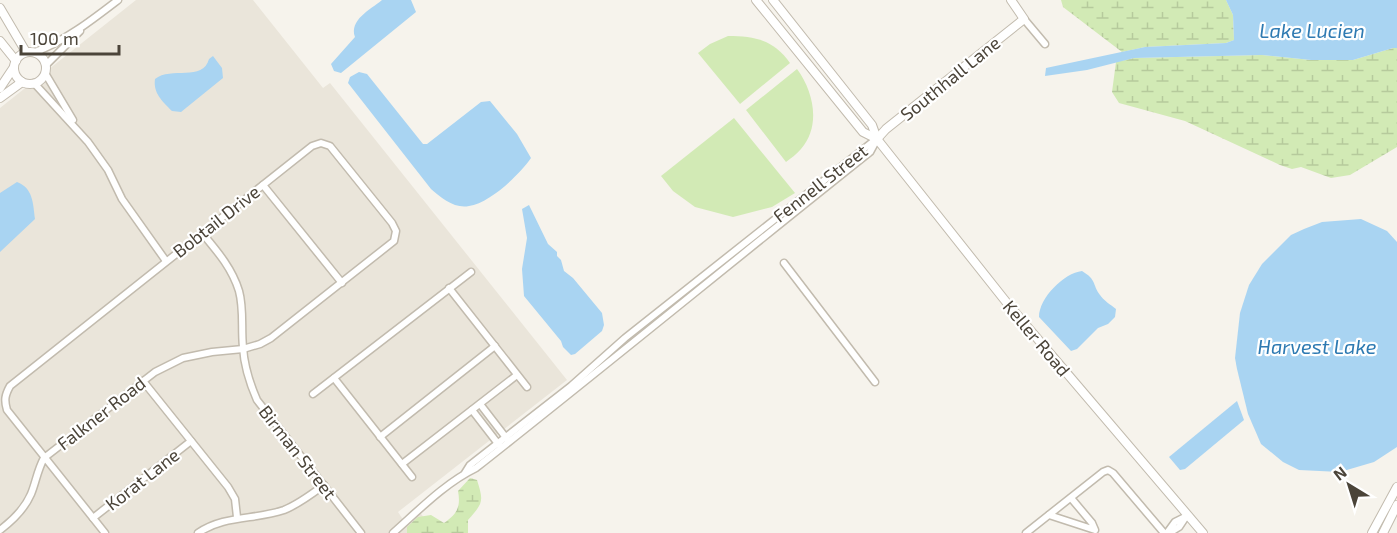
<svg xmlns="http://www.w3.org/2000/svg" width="1397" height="533" font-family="'Exo 2',sans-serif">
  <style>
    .residential { fill: #eae5da }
    .wetland { fill: url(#wetland-marsh) }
    .garden { fill: #d2eab5 }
    .water { fill: #a9d4f2 }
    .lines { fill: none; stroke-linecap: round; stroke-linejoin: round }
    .minor-casing { stroke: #c2bbae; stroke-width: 9 }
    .tertiary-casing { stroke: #c2bbae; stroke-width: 10 }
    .minor { stroke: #fff; stroke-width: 6 }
    .tertiary { stroke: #fff; stroke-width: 8 }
    .labels { text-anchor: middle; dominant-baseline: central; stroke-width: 4.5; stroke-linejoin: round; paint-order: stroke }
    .street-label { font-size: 18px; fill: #4b4439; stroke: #fff }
    .water-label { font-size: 20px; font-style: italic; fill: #2e7ab2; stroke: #fff }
  </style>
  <defs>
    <pattern id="wetland-marsh" width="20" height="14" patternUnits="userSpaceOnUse" patternTransform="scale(1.5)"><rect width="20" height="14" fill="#d2eab5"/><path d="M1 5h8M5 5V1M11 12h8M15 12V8" fill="none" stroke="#b6ca9c"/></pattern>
  </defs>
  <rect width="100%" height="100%" fill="#f6f3ec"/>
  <!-- residential -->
  <polygon class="residential" points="136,0 253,0 323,88 330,83 567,380 398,512 404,521 418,510 436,533 0,533 0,108"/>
  <!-- wetland -->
  <g class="wetland">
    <polygon points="1061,0 1226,0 1233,15 1234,40 1226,43 1145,47 1122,52 1063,7"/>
    <polygon points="1393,48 1397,48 1397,147 1350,175 1331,178 1301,167 1292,169 1280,165 1185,121 1119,103 1112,92 1116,62 1134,58 1262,55 1311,60 1353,60"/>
    <path d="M470,478l7,2c7,22 6,23 -9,40v13h-61v-6l11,-10 13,-2 13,8c13,-9 17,-16 14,-32z"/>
  </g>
  <!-- garden -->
  <g class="garden">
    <path d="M728,36c27,0 46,4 62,27l-50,41 -42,-51 12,-9z"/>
    <path d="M797,69c17,23 24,57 4,80 -4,5 -10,9 -15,13l-40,-52z"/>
    <polygon points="734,118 795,193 772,207 733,217 695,207 673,191 661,176"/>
  </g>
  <!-- water -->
  <g class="water">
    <path d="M382,0h29l5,12 -75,61 -7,-2 -3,-7 24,-27c-6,-17 15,-27 27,-37z"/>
    <polygon points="1226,0 1397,0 1397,48 1393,48 1353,60 1311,60 1262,55 1134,58 1087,70 1045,76 1046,68 1145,47 1226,43 1234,40 1233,15"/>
    <path d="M213,56l9,12 1,10 -42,34 -9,-1c-10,-10 -19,-18 -17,-32 16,-13 48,3 54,-20z"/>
    <path d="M359,72l8,2 56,70h4l54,-42 9,-1 27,33 14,24c-11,16 -41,45 -62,48 -14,3 -28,-8 -38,-17l-83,-106 2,-6z"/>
    <path d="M17,182c16,6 16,21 18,37l-35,33v-59z"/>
    <polygon points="529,205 548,244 557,252 557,256 561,260 564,271 573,278 602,313 604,325 602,331 575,354 571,355 563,347 561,341 524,296 522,269 527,238 522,209"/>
    <polygon points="1361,219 1387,231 1397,242 1397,447 1374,462 1340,472 1299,470 1283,462 1261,444 1248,414 1237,369 1235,358 1240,313 1249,285 1262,264 1291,235 1304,229 1322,222"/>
    <path d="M1082,271c15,9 10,13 18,24 3,5 11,10 16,14l-1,8 -7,7 -10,4 -21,21 -6,2 -32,-34c0,-19 25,-44 43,-46z"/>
    <polygon points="1237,401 1244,420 1185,469 1180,470 1169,457"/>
  </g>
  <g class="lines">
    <!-- minor casing -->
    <g class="minor-casing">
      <g id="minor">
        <polyline points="1024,19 1045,44"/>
        <path d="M35,52c30,-11 57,-32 83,-52"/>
        <polyline points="46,65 80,31"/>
        <polyline points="45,73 73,120"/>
        <polyline points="34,83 88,142 108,170 122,199 166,261"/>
        <polyline points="263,185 342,283"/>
        <path d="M202,233c15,18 30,35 37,58 5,18 2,37 4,56 1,18 7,37 14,53l104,133"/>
        <polyline points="784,263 875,382"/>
        <polyline points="449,288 527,387"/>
        <polyline points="334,378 412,477"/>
        <polyline points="143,381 228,487 235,499 237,517"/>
        <polyline points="313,394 471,272"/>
        <polyline points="480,404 507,439"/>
        <polyline points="472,410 499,445"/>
        <polyline points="380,437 495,346"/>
        <polyline points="402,464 517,375"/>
        <polyline points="465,473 470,465 571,386 625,338 875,140"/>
        <polyline points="1049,515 1095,530 1092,523 1071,498"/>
        <polyline points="93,518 191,441"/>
        <path d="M0,530c12,-9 25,-22 31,-36 5,-12 6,-23 13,-36l111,-86 28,-14 29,-6 31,-3 17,-5 11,-6 123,-97 2,-10 -4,-8 -62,-77 -9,-3 -9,3 -302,240c-5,9 -6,14 -3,24l98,123"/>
        <path d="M198,533c26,-18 57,-13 86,-23 15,-6 28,-16 40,-25"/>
        <path d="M393,533c26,-23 52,-50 83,-65 132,-104 262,-211 394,-316l7,-13"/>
        <polyline points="1026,533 1103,472 1108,470 1113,473 1164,533"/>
        <polyline points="1167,533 1175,522 1187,516"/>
        <polyline points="1169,533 1179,527 1185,518"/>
      </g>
    </g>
    <!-- tertiary casing -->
    <g class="tertiary-casing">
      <g id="tertiary">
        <polyline points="756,0 863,132 877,139 1007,303 1203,533"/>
        <polyline points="773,0 872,125 877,139"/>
        <polyline points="0,8 26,52"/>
        <polyline points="0,41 16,61"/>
        <circle cx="30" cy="68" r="16"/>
        <polyline points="0,88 14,67"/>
        <polyline points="0,98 22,82"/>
        <polyline points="877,139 886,129 1024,19 1011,0"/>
        <polyline points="1372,533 1397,487"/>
        <polyline points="1383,533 1397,505"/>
      </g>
    </g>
    <!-- minor -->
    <use href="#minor" class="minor"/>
    <!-- tertiary -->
    <use href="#tertiary" class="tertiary"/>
  </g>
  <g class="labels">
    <!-- street labels -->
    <g class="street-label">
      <text transform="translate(950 78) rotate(-39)">Southhall Lane</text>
      <text transform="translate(820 183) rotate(-38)">Fennell Street</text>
      <text transform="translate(216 221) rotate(-38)">Bobtail Drive</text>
      <text transform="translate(1037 338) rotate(50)">Keller Road</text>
      <text transform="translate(101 413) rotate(-38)">Falkner Road</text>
      <text transform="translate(298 452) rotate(52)">Birman Street</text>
      <text transform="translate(142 479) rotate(-38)">Korat Lane</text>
    </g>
    <!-- water labels -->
    <g class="water-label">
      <text x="1312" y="30">Lake Lucien</text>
      <text x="1317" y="346">Harvest Lake</text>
    </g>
  </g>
  <!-- north arrow -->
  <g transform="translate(1349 485) rotate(322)" stroke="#ffffff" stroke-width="4.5" paint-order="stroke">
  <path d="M0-4.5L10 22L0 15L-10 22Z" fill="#4b4439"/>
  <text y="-9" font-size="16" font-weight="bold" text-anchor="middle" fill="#4b4439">N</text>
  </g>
  <!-- scale -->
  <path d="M21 45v9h98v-9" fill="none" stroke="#4b4439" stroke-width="3"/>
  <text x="30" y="45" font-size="18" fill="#4b4439" stroke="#ffffff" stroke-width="4.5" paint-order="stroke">100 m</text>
</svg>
